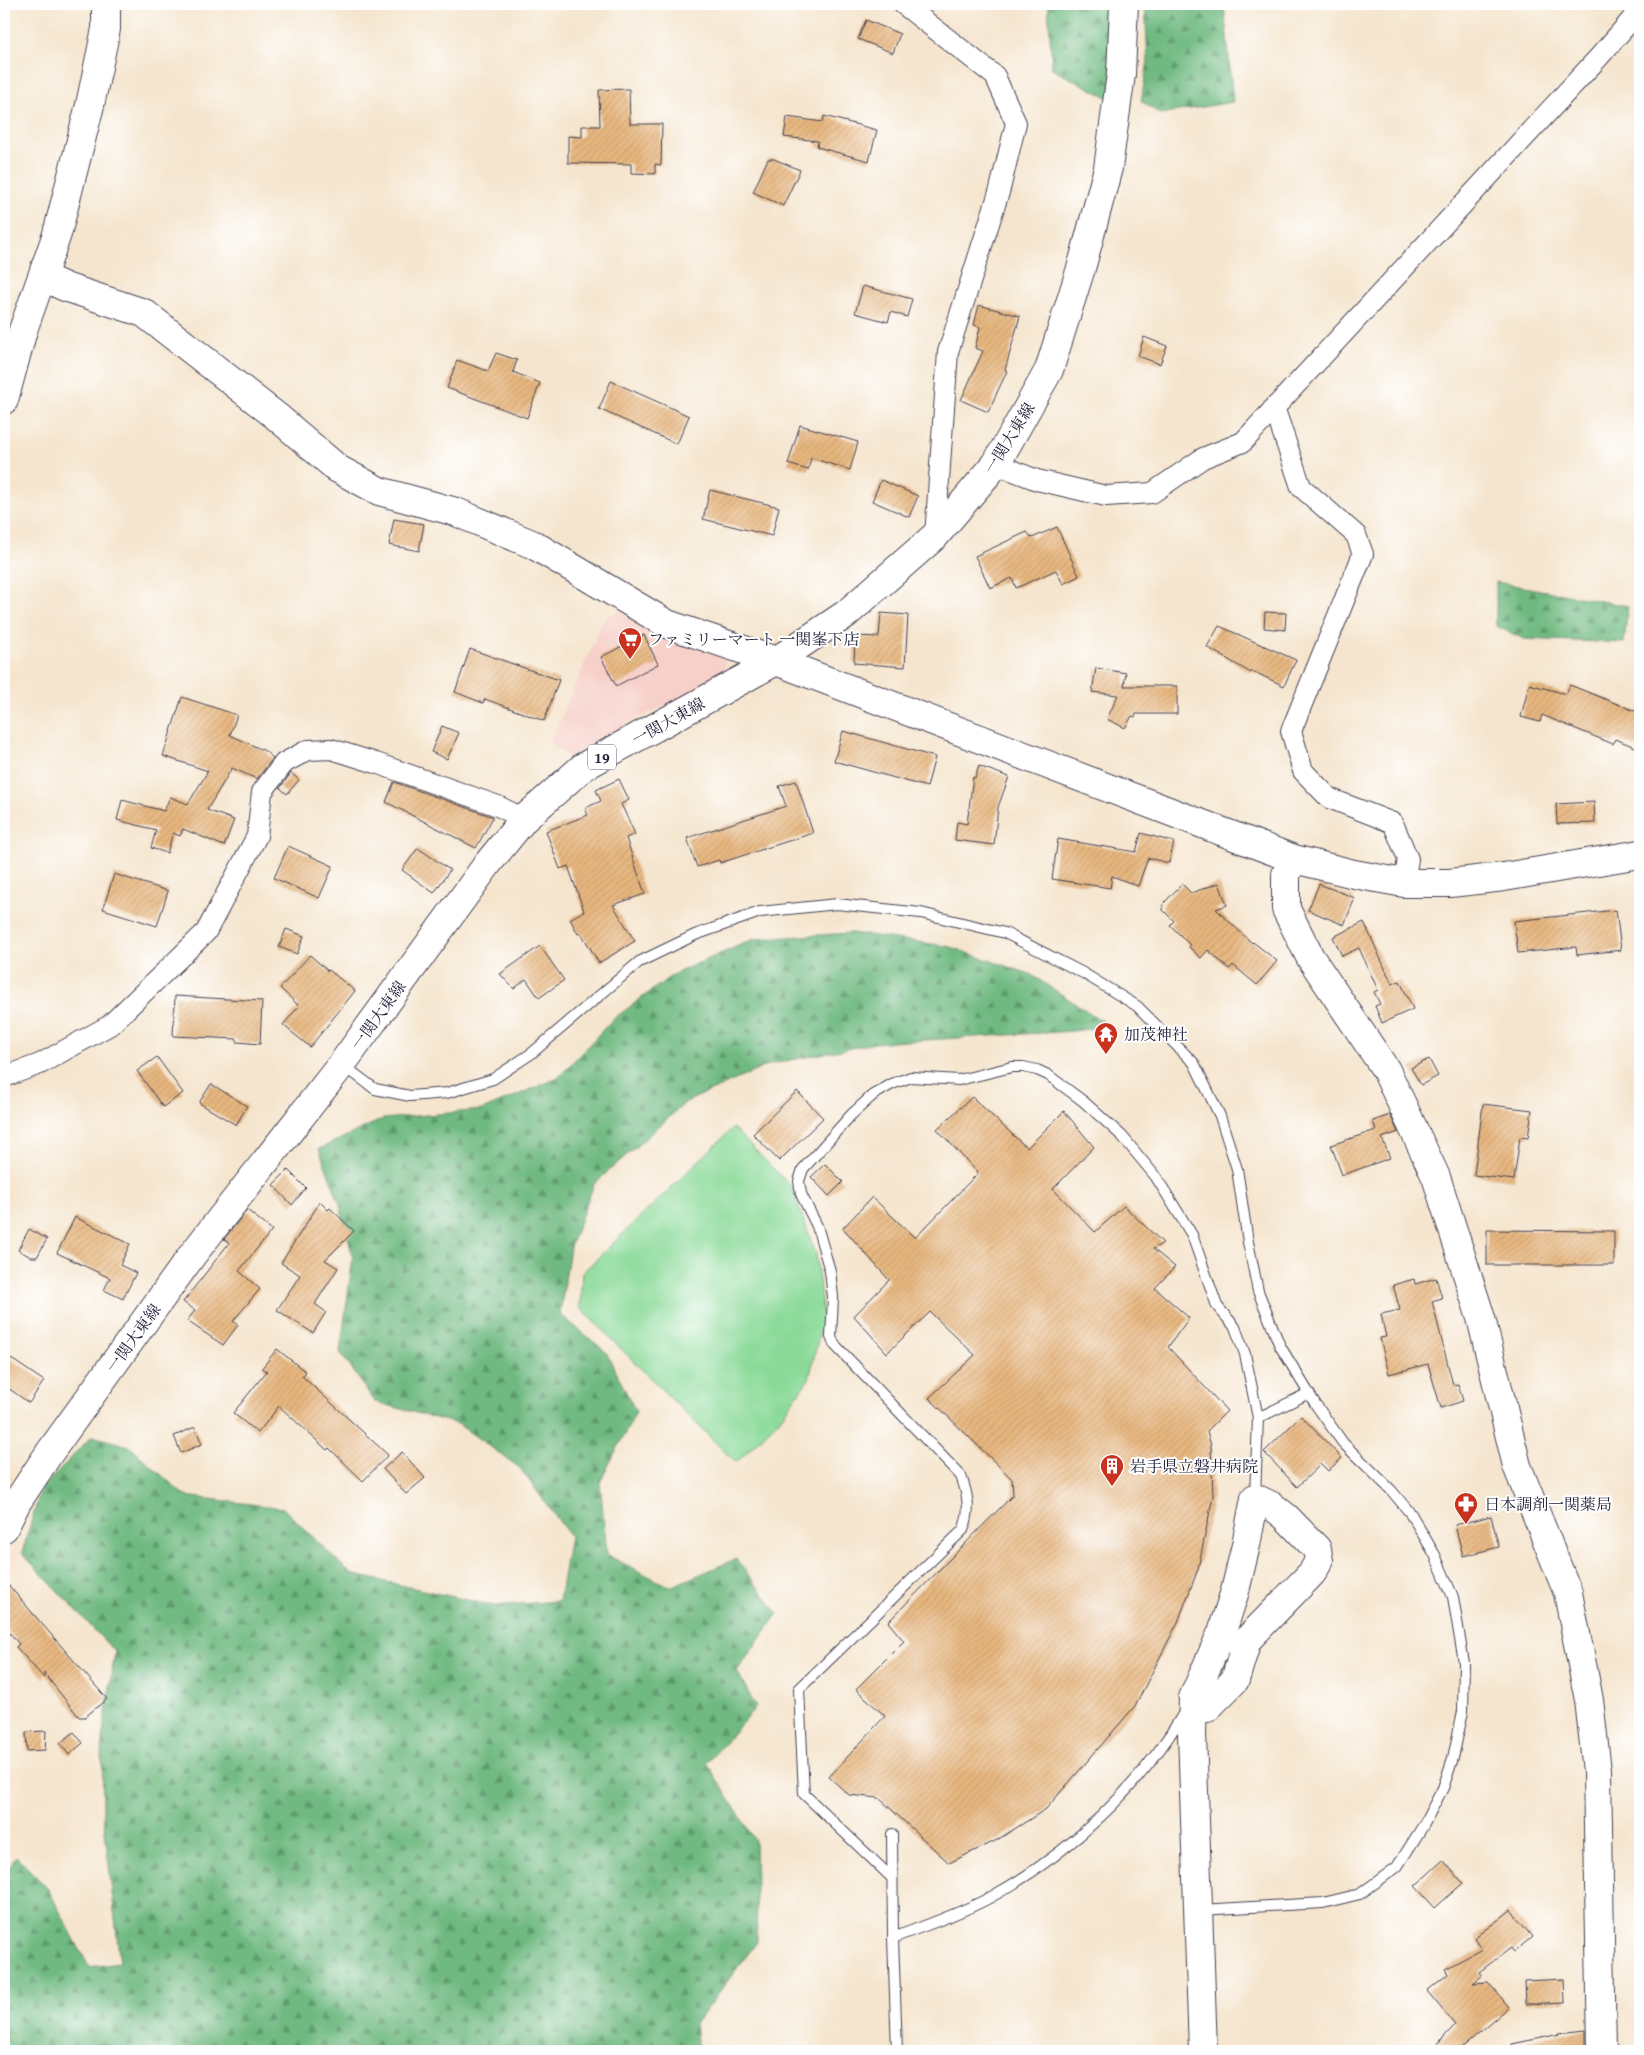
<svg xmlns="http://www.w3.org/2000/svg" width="1644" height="2055" font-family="'Gentium Book Plus','Noto Serif JP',serif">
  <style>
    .built { fill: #f7d0c9 }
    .grass { fill: #8bda99; stroke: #567e6a }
    .forest { fill: url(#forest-firs); stroke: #496e5e }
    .building { fill: url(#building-hatch) }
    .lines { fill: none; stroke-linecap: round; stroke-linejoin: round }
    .lane-casing { stroke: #423f51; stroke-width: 12 }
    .street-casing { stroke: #423f51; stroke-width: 22 }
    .secondary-casing { stroke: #423f51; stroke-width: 30 }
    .primary-casing { stroke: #423f51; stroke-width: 30 }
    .lane { stroke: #fff; stroke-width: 10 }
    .street { stroke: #fff; stroke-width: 20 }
    .secondary { stroke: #fff; stroke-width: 28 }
    .primary { stroke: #fff; stroke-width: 28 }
    .labels { text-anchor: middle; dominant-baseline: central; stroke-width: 4; stroke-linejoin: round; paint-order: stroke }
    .shield { fill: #fff; stroke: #646476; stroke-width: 1 }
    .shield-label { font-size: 15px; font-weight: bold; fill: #22223b }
    .street-label { font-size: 16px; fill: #22223b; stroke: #fff }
    .poi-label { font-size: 16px; fill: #22223b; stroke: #fff; text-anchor: start }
  </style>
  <defs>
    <pattern id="forest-firs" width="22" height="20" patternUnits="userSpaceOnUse" patternTransform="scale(1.25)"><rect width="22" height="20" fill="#70ba81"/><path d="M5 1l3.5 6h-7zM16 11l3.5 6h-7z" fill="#5c976b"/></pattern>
    <pattern id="building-hatch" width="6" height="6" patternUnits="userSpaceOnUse" patternTransform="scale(1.25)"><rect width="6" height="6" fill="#e8b77f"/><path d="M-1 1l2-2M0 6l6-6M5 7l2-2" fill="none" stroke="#c79d6f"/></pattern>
  </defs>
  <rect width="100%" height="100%" fill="#fff"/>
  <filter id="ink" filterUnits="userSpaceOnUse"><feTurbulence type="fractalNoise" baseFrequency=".02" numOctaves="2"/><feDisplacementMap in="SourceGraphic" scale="10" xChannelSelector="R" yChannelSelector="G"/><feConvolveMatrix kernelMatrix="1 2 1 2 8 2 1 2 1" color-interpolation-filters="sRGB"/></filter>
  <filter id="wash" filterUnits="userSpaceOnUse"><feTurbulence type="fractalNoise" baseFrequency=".0096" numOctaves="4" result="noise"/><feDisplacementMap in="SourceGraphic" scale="20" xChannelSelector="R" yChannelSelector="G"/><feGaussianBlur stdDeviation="1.12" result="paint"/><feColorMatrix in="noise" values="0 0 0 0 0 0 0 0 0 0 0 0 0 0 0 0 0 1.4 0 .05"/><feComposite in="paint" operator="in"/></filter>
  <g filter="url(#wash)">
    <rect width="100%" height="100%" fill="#f5e5ce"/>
    <!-- built -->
    <polygon class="built" points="619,611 725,657 725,677 632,721 570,758 550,743 605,617"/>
    <!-- grass -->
    <polygon class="grass" points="733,1128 791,1186 816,1254 823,1318 809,1379 778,1421 736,1463 580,1308 582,1273"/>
    <!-- forest -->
    <g class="forest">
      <polygon points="1048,4 1112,4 1111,99 1052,69"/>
      <polygon points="1145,4 1224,4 1233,102 1160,114 1141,101 1148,61"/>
      <polygon points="1496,582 1628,606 1624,643 1524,639 1496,626"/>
      <polygon points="852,933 947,946 1030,974 1110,1026 1074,1031 875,1043 771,1064 686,1102 594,1184 570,1247 560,1314 606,1352 636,1412 600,1482 607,1555 670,1587 736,1559 778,1613 737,1671 756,1707 707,1763 755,1841 757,1942 695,2024 698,2051 4,2051 4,1878 16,1856 48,1889 89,1967 120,1963 103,1813 102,1740 115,1652 22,1553 41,1489 92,1436 129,1446 185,1496 283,1508 351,1574 494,1606 559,1601 570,1536 520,1468 458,1424 375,1402 340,1352 353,1258 339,1201 319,1149 383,1119 482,1110 558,1078 612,1020 674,974 754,939"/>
    </g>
    <g id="blocks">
      <!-- building -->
      <g class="building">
        <polygon points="866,20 900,34 893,53 858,39"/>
        <polygon points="629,89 630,124 662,124 661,165 655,164 655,174 631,173 631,164 568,163 568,136 582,137 582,126 600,126 599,90"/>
        <polygon points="824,116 877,130 869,161 817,147 818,141 784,137 787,117 823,122"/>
        <polygon points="768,159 774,159 800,170 783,206 753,192"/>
        <polygon points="863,286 912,299 907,317 891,312 888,322 855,313"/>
        <polygon points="979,305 1020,316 1005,370 1007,371 988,412 961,400 983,351 975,348 980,327 974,325"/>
        <polygon points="1144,337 1167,346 1160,364 1138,356"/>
        <polygon points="496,353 517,360 513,372 540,383 527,418 447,388 457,360 488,371"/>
        <polygon points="611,381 689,416 677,444 599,409"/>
        <polygon points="800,425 858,442 850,470 811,458 808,470 788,464"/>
        <polygon points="881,480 918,496 909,517 872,501"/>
        <polygon points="710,490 779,507 772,536 703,519"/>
        <polygon points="394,519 424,524 419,551 389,545"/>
        <polygon points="1057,527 1079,576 1063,584 1056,570 1016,588 1012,578 990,588 975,556 1027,532 1032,538"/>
        <polygon points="1265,612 1286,613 1285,630 1264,628"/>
        <polygon points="881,613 908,615 905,667 854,663 855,636 879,637"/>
        <polygon points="1219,626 1296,660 1284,686 1252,671 1251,673 1207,647"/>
        <polygon points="644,635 658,664 616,686 601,657"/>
        <polygon points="470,649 559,680 544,721 485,699 483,703 455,692"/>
        <polygon points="1096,668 1126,673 1124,686 1177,686 1177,714 1136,714 1135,717 1132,716 1125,728 1107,719 1118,695 1092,692"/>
        <polygon points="1529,684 1566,694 1570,685 1640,713 1640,749 1615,739 1613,744 1542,715 1540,722 1521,717"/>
        <polygon points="182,697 237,715 230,735 265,751 273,758 257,779 232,768 207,810 234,820 224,846 183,829 180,836 173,833 167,853 151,848 156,830 117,820 122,800 164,811 170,797 188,804 208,771 163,756"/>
        <polygon points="442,726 459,733 447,759 431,752"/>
        <polygon points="843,731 935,757 927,787 834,761"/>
        <polygon points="979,766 1009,777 998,807 994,845 955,840 957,822 967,824 973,777 975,778"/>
        <polygon points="291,773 299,780 287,794 280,788"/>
        <polygon points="619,779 629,800 621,804 635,834 626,838 645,894 613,905 635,941 599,963 581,933 578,934 570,919 584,911 568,866 560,869 546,831 588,815 585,808 601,801 596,790"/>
        <polygon points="796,781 813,833 720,863 719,860 697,867 687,838 786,806 779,786"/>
        <polygon points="394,782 493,817 476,848 386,802"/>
        <polygon points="1594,802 1595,823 1557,824 1556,804"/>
        <polygon points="1141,833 1174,842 1169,863 1148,858 1138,886 1112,876 1110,888 1052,879 1058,839 1136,852"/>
        <polygon points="288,846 333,866 319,898 274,878"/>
        <polygon points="418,848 450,870 434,893 402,870"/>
        <polygon points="114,874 168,891 157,926 103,909"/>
        <polygon points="1219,883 1227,905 1216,909 1252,943 1253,942 1277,961 1257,985 1233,965 1229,969 1208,950 1201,958 1189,947 1190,945 1170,925 1174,921 1163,910 1163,904 1182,884 1191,893"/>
        <polygon points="1319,884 1355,898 1344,925 1308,910"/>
        <polygon points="1616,910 1621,950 1577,955 1576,947 1518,953 1514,921"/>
        <polygon points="1364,922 1392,984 1400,981 1413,1009 1382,1023 1375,1006 1380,1004 1374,992 1378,990 1359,948 1342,956 1333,937"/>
        <polygon points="286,929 304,936 297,954 279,947"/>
        <polygon points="540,946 564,980 539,998 526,979 514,989 500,974"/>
        <polygon points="310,955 328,971 329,970 355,991 310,1047 283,1025 299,1006 280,988"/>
        <polygon points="175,996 262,1001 260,1044 237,1042 237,1039 173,1036"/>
        <polygon points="157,1057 183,1093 163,1107 137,1071"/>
        <polygon points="1429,1059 1438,1076 1421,1085 1411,1068"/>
        <polygon points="211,1084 247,1106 236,1125 199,1103"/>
        <polygon points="797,1091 823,1118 779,1161 753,1134"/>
        <polygon points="972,1097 1027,1148 1064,1111 1094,1147 1053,1189 1095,1232 1124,1206 1163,1243 1153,1249 1175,1267 1155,1288 1189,1318 1168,1347 1227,1411 1207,1431 1211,1446 1213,1496 1198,1569 1178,1622 1135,1706 1046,1809 997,1840 949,1863 879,1798 849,1795 829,1777 885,1716 856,1689 904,1641 888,1622 1013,1495 1012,1479 929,1398 975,1355 930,1312 887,1353 854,1316 889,1280 843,1228 872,1197 915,1238 978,1173 937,1129"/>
        <polygon points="1483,1104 1532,1110 1528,1138 1520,1137 1514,1180 1474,1175"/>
        <polygon points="1390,1115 1398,1132 1382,1138 1390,1158 1342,1175 1331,1145 1376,1130 1373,1121"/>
        <polygon points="825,1164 843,1182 829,1196 811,1177"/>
        <polygon points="288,1170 306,1188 292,1205 273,1185"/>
        <polygon points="320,1202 328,1210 330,1208 354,1231 325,1260 338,1268 315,1304 326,1312 313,1333 277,1310 300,1275 281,1263"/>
        <polygon points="247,1210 272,1230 239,1271 260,1289 233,1321 238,1325 223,1345 187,1321 195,1310 183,1302 229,1243 224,1239"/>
        <polygon points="75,1217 130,1244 120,1265 136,1273 123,1299 104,1290 110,1278 57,1253"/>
        <polygon points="29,1229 47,1239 37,1257 31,1257 18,1250"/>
        <polygon points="1487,1230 1614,1231 1614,1265 1487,1265"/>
        <polygon points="1436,1278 1442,1298 1432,1301 1453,1385 1458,1384 1463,1401 1441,1408 1428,1364 1389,1374 1380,1338 1386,1337 1381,1314 1400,1310 1393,1285 1414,1279 1415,1284"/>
        <polygon points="277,1349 306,1372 302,1376 388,1455 363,1481 329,1448 327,1450 279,1406 258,1433 233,1413 267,1371 262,1368"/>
        <polygon points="4,1354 44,1381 29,1403 4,1385"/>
        <polygon points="1301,1416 1342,1458 1328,1471 1321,1464 1297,1487 1264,1452"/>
        <polygon points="195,1427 202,1444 181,1453 174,1436"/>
        <polygon points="402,1452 425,1478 406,1494 383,1469"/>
        <polygon points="1491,1516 1499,1547 1463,1556 1455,1525"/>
        <polygon points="4,1580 107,1699 85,1717 79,1717 44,1673 44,1678 16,1647 19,1644 4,1626"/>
        <polygon points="46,1731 45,1750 27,1751 26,1732"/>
        <polygon points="74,1732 83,1743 69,1755 60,1743"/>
        <polygon points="1443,1860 1463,1883 1435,1908 1415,1886"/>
        <polygon points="1511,1910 1532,1937 1514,1952 1511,1948 1479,1972 1482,1976 1473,1983 1488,1982 1509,2007 1458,2051 1431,2051 1455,2025 1427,1991 1448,1974 1445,1969 1482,1949 1474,1938"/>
        <polygon points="1564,1979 1565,2002 1526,2004 1525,1981"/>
        <polygon points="1586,2030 1586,2051 1512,2051 1512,2044 1560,2034 1559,2033"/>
      </g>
    </g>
  </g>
  <g filter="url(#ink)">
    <use href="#blocks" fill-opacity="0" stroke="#423f51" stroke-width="1"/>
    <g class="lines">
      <!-- lane casing -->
      <g class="lane-casing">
        <g id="lane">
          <polyline points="343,1065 375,1089 410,1096 447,1093 493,1079 532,1053 639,962 695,935 760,912 837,904 921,913 1005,933 1083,973 1137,1006 1194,1063 1220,1116 1237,1169 1248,1242 1258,1291 1280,1346 1316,1405 1343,1443 1391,1490 1411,1514 1435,1555 1453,1597 1464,1663 1463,1711 1453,1758 1443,1788 1423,1826 1397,1867 1360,1894 1323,1903 1200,1910"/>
          <polyline points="1258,1418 1309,1393"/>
          <polyline points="892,1834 893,1938"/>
          <path d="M892,1878l-88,-84 -5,-105 164,-159c8,-18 5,-35 -2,-54l-127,-132 -3,-7 2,-40 -3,-26 -13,-45 -16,-32 -2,-13 4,-12 48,-54 22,-20 19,-11 19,-7 48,3 53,-13h11l14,3 11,5 35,26 39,35 34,41 36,58 25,71 18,21 10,27 13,64 -3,79"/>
          <path d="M897,2051l-4,-113c33,-13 67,-24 98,-41 78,-43 149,-109 194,-186"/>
        </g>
      </g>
      <!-- street casing -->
      <g class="street-casing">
        <g id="street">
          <polyline points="903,4 995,76 1016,123 1000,189 948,352 935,536"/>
          <polyline points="1274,407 1301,487 1356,535 1363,554 1291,731 1303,771 1329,798 1393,823 1408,859 1404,883"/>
          <polyline points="996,464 1037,480 1106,496 1152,493 1203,458 1243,442 1599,57 1640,10"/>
          <polyline points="4,1077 40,1064 110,1025 206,932 257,836 262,792 284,763 308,750 331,749 376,763 498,806 524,819"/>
        </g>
      </g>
      <!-- secondary casing -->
      <g class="secondary-casing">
        <g id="secondary">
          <polyline points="43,277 65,287 144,313 276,416 338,469 379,491 456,512 534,545 667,624 776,661 1294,859 1354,874 1404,883 1450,883 1504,877 1640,854"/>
          <polyline points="4,400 23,330 57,234 90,105 106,29 106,4"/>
          <polyline points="1294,859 1286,874 1286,909 1310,957 1386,1070 1436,1177 1481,1318 1517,1466 1568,1593 1589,1700 1597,1771 1602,2051"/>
          <polyline points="1193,1698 1207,1708 1235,1680 1247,1640 1312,1573 1319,1561 1317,1549 1286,1517 1272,1506 1255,1498 1246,1545 1235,1591 1222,1632 1193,1698 1192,1734 1203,2051"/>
        </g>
      </g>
      <!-- primary casing -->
      <g class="primary-casing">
        <polyline id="primary" points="4,1528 17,1502 50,1452 193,1254 342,1064 489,862 524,819 583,767 776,661 846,614 935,536 996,464 1049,370 1082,265 1108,168 1121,74 1124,4"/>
      </g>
      <!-- lane -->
      <use href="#lane" class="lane"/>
      <!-- street -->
      <use href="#street" class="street"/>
      <!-- secondary -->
      <use href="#secondary" class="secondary"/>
      <!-- primary -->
      <use href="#primary" class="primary"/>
    </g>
  </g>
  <!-- icons -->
  <defs>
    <g id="supermarket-pin" transform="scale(1.25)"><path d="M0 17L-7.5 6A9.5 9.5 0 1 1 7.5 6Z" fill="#c8321e" stroke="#fff"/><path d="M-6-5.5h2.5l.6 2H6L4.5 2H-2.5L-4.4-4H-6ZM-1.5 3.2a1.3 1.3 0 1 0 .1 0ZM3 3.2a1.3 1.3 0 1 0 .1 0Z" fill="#fff"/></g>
    <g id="temple-pin" transform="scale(1.25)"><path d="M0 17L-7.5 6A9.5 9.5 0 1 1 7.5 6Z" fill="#c8321e" stroke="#fff"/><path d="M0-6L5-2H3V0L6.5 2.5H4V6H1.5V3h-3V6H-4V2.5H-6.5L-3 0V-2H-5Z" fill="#fff"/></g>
    <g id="building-pin" transform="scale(1.25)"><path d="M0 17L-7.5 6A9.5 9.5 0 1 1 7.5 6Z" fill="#c8321e" stroke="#fff"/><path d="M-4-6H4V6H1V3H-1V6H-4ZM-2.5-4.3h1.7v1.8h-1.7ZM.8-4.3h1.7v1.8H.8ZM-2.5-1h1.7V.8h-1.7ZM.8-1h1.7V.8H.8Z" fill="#fff"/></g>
    <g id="pharmacy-pin" transform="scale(1.25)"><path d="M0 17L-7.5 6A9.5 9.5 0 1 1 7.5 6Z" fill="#c8321e" stroke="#fff"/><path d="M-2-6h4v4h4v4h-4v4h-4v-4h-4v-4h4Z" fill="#fff"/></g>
  </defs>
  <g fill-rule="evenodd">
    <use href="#supermarket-pin" x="630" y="639"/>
    <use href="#temple-pin" x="1106" y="1034"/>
    <use href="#building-pin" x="1112" y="1466"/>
    <use href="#pharmacy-pin" x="1466" y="1504"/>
  </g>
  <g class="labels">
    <!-- shield labels -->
    <rect class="shield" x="588" y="744.5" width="28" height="25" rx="4"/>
    <g class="shield-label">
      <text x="602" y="757">19</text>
    </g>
    <!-- street labels -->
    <g class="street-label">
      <text transform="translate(1009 438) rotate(-58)">一関大東線</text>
      <text transform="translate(668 721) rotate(-29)">一関大東線</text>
      <text transform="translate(378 1015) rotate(-54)">一関大東線</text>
      <text transform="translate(133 1338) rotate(-54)">一関大東線</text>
    </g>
    <!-- poi labels -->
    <g class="poi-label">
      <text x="648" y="639">ファミリーマート 一関峯下店</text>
      <text x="1124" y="1034">加茂神社</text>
      <text x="1130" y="1466">岩手県立磐井病院</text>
      <text x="1484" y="1504">日本調剤一関薬局</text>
    </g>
  </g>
  <!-- margin -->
  <rect width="1644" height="2055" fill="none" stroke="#fff" stroke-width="20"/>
</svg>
